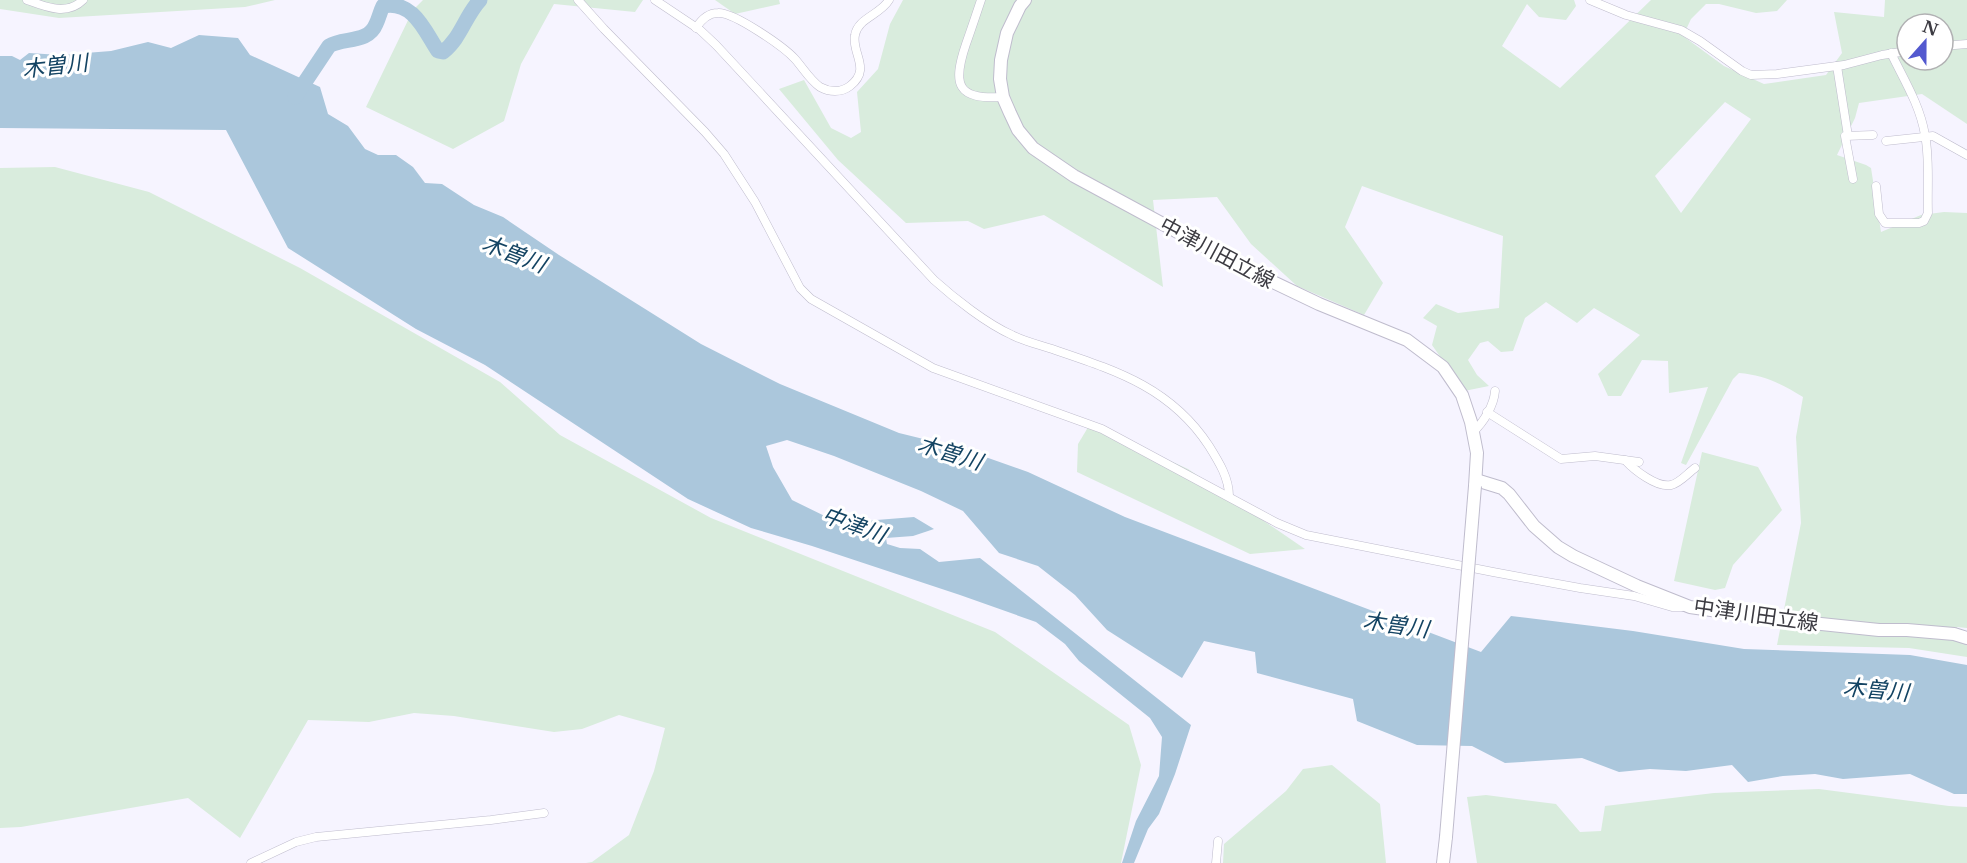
<svg xmlns="http://www.w3.org/2000/svg" width="1967" height="863" font-family="'Libre Baskerville','Noto Sans JP',serif">
  <style>
    .green { fill: #d9ecdd; fill-rule: evenodd }
    .water { fill: #abc7dc }
    .lines { fill: none; stroke-linecap: round; stroke-linejoin: round }
    .river { stroke: #abc7dc; stroke-width: 15 }
    .street-casing { stroke: #bfbccd; stroke-width: 9 }
    .primary-casing { stroke: #bfbccd; stroke-width: 14 }
    .street { stroke: #fff; stroke-width: 8 }
    .primary { stroke: #fff; stroke-width: 12 }
    .primary-bridge-casing { stroke: #bfbccd; stroke-width: 14; stroke-linecap: butt }
    .primary-bridge { stroke: #fff; stroke-width: 12 }
    .labels { text-anchor: middle; dominant-baseline: central; stroke-width: 6; stroke-linejoin: round; paint-order: stroke }
    .street-label { font-size: 21px; fill: #3c3b42; stroke: #fff }
    .water-label { font-size: 22px; font-style: italic; fill: #144463; stroke: #fff }
  </style>
  <rect width="100%" height="100%" fill="#f6f4ff"/>
  <!-- green -->
  <g class="green">
    <polygon points="0,0 275,0 245,7 59,18 0,9"/>
    <polygon points="423,0 643,0 635,12 554,4 521,64 504,121 453,149 366,107 413,10"/>
    <polygon points="715,0 779,0 780,4 735,14"/>
    <path d="M903,0h671l2,6 -10,14 -27,-3 -12,-13 -25,42 58,42 91,-88h136l-10,11 -21,2 -37,-9h-13l-15,15 -8,17 41,30 40,18 62,-9 16,-22 -8,-41 50,5 1,-17h82v124l-45,-30 -63,9 -4,15 -18,37 29,10 5,3 10,64 40,-17 23,-3 23,1v415l-10,-1 -2,13 12,4v13l-58,-9 -132,-3 24,-122 -5,-86 7,-40c-21,-13 -39,-22 -64,-24l-6,6 -47,86 -5,-2 27,-76 -39,6 -1,-32 -26,-1 -21,36h-13l-10,-22 42,-39 -46,-27 -17,15 -31,-21 -21,16 -12,33 -12,1 -13,-11 -8,2 -12,17 9,15 12,11 -25,5 -32,-46 5,-19 -14,-8 13,-14 22,9 41,-5 4,-72 -141,-50 -17,41 38,56 -19,32 -67,-29 -46,-42 -34,-47 -64,3 10,87 -119,-72 -60,14 -16,-8 -62,2 -68,-63 -59,-71 25,-9 27,48 20,10 10,-6 -4,-40 21,-23 12,-45zM1907,24h36v36h-36zM1725,102l26,17 -70,94 -26,-37z"/>
    <polygon points="55,167 149,192 300,268 500,382 560,435 711,518 995,632 1129,725 1141,765 1121,863 586,863 592,862 629,835 654,771 665,728 619,715 582,729 554,732 454,716 414,713 369,722 308,720 240,838 188,798 21,827 0,828 0,168"/>
    <polygon points="1090,424 1188,469 1305,549 1250,554 1077,472 1078,444"/>
    <polygon points="1702,452 1758,467 1782,510 1733,565 1725,588 1715,590 1674,581"/>
    <polygon points="1332,765 1380,804 1386,863 1223,863 1224,844 1286,791 1303,769"/>
    <polygon points="1819,789 1949,806 1967,807 1967,863 1477,863 1467,797 1486,795 1556,804 1580,832 1601,831 1605,806 1714,793"/>
  </g>
  <!-- water -->
  <polygon class="water" points="199,35 238,38 250,55 320,87 328,114 348,126 365,149 378,155 396,155 413,167 425,183 442,184 474,205 503,217 559,255 701,344 780,384 899,433 960,448 1028,472 1125,517 1481,652 1511,616 1633,631 1744,649 1910,655 1967,665 1967,794 1954,794 1910,774 1843,779 1815,774 1783,776 1748,782 1732,765 1686,771 1650,769 1619,772 1582,758 1505,763 1472,746 1417,745 1357,721 1353,699 1257,673 1255,652 1204,641 1182,678 1107,630 1075,595 1038,566 999,553 963,511 921,491 834,456 787,440 766,446 773,467 792,500 839,523 914,517 934,529 913,536 886,538 887,544 900,548 920,549 939,562 980,558 1191,725 1175,774 1159,814 1148,829 1134,863 1122,863 1136,821 1159,776 1162,737 1150,718 1079,661 1065,644 1036,622 960,595 812,546 751,528 688,499 485,365 416,329 288,248 226,130 0,128 0,56 12,56 20,60 29,53 60,55 111,51 148,42 171,48"/>
  <g class="lines">
    <!-- river -->
    <path class="river" d="M295,97l34,-51c14,-9 39,-2 47,-22 3,-6 4,-12 7,-18 31,-6 42,26 55,45l5,1c18,-14 22,-36 37,-52"/>
    <!-- street casing -->
    <g class="street-casing">
      <g id="street">
        <path d="M27,0c19,7 40,16 56,0"/>
        <polyline points="578,0 604,29 705,132 724,154 755,202 800,288 811,299 933,368 1102,429 1277,523 1306,535 1493,572 1580,588 1634,596 1672,607 1682,607"/>
        <path d="M655,0l45,30 16,15 218,235c20,18 53,44 78,55 13,7 29,10 43,15 62,21 116,38 154,96 10,16 20,32 20,50"/>
        <path d="M981,0c-5,15 -10,30 -15,44 -14,41 -9,56 37,53"/>
        <polyline points="1590,0 1626,15 1681,30 1700,41 1742,71 1751,75 1777,74 1844,65 1882,55 1907,51"/>
        <path d="M696,28c5,-8 12,-15 22,-15 16,-1 66,34 77,46 8,9 15,21 25,28 9,5 21,6 30,-1 22,-17 1,-33 5,-51 3,-17 25,-20 34,-35"/>
        <polyline points="1943,46 1967,44"/>
        <polyline points="1837,66 1848,136"/>
        <polyline points="1886,141 1933,136 1967,155"/>
        <polyline points="1853,179 1845,136 1873,135"/>
        <path d="M1876,186l3,28 6,9h34l5,-2 4,-8c-1,-25 2,-53 -3,-78 -5,-30 -21,-55 -34,-82"/>
        <polyline points="1487,412 1561,459 1595,456 1639,462"/>
        <path d="M1473,432c11,-10 21,-27 22,-41"/>
        <path d="M1625,460c9,10 32,28 46,25 9,-2 17,-12 24,-17"/>
        <polyline points="251,863 296,842 316,837 491,820 544,813"/>
        <polyline points="1216,863 1218,841"/>
      </g>
    </g>
    <!-- primary casing -->
    <g class="primary-casing">
      <g id="primary">
        <polyline points="1025,0 1020,6 1007,33 1001,60 1000,79 1003,97 1010,113 1018,130 1033,148 1074,176 1248,270 1319,304 1407,340 1443,367 1462,395 1471,422 1477,453 1475,486"/>
        <polyline points="1476,480 1502,488 1509,494 1534,526 1558,547 1573,556 1637,586 1690,607 1774,619 1879,630 1907,630 1954,634 1967,638"/>
        <polyline points="1443,863 1446,837"/>
      </g>
    </g>
    <!-- street -->
    <use href="#street" class="street"/>
    <!-- primary -->
    <use href="#primary" class="primary"/>
    <!-- primary-bridge casing -->
    <g class="primary-bridge-casing">
      <polyline id="primary-bridge" points="1446,837 1475,486"/>
    </g>
    <!-- primary-bridge -->
    <use href="#primary-bridge" class="primary-bridge"/>
  </g>
  <g class="labels">
    <!-- street labels -->
    <g class="street-label">
      <text transform="translate(1217 253) rotate(28)">中津川田立線</text>
      <text transform="translate(1756 615) rotate(8)">中津川田立線</text>
    </g>
    <!-- water labels -->
    <g class="water-label">
      <text transform="translate(55 66) rotate(-6)">木曽川</text>
      <text transform="translate(514 254) rotate(21)">木曽川</text>
      <text transform="translate(950 453) rotate(17)">木曽川</text>
      <text transform="translate(854 525) rotate(20)">中津川</text>
      <text transform="translate(1396 625) rotate(8)">木曽川</text>
      <text transform="translate(1876 690) rotate(5)">木曽川</text>
    </g>
  </g>
  <!-- north arrow -->
  <g transform="translate(1925 42) rotate(21)"><circle r="28" fill="#ffffff" stroke="#b1b1b3" stroke-width="1.5"/>
  <path d="M0-4.5L10 22L0 15L-10 22Z" fill="#5359cf"/>
  <text y="-9" font-size="16" font-weight="bold" text-anchor="middle" fill="#3c3b42">N</text>
  </g>
</svg>
